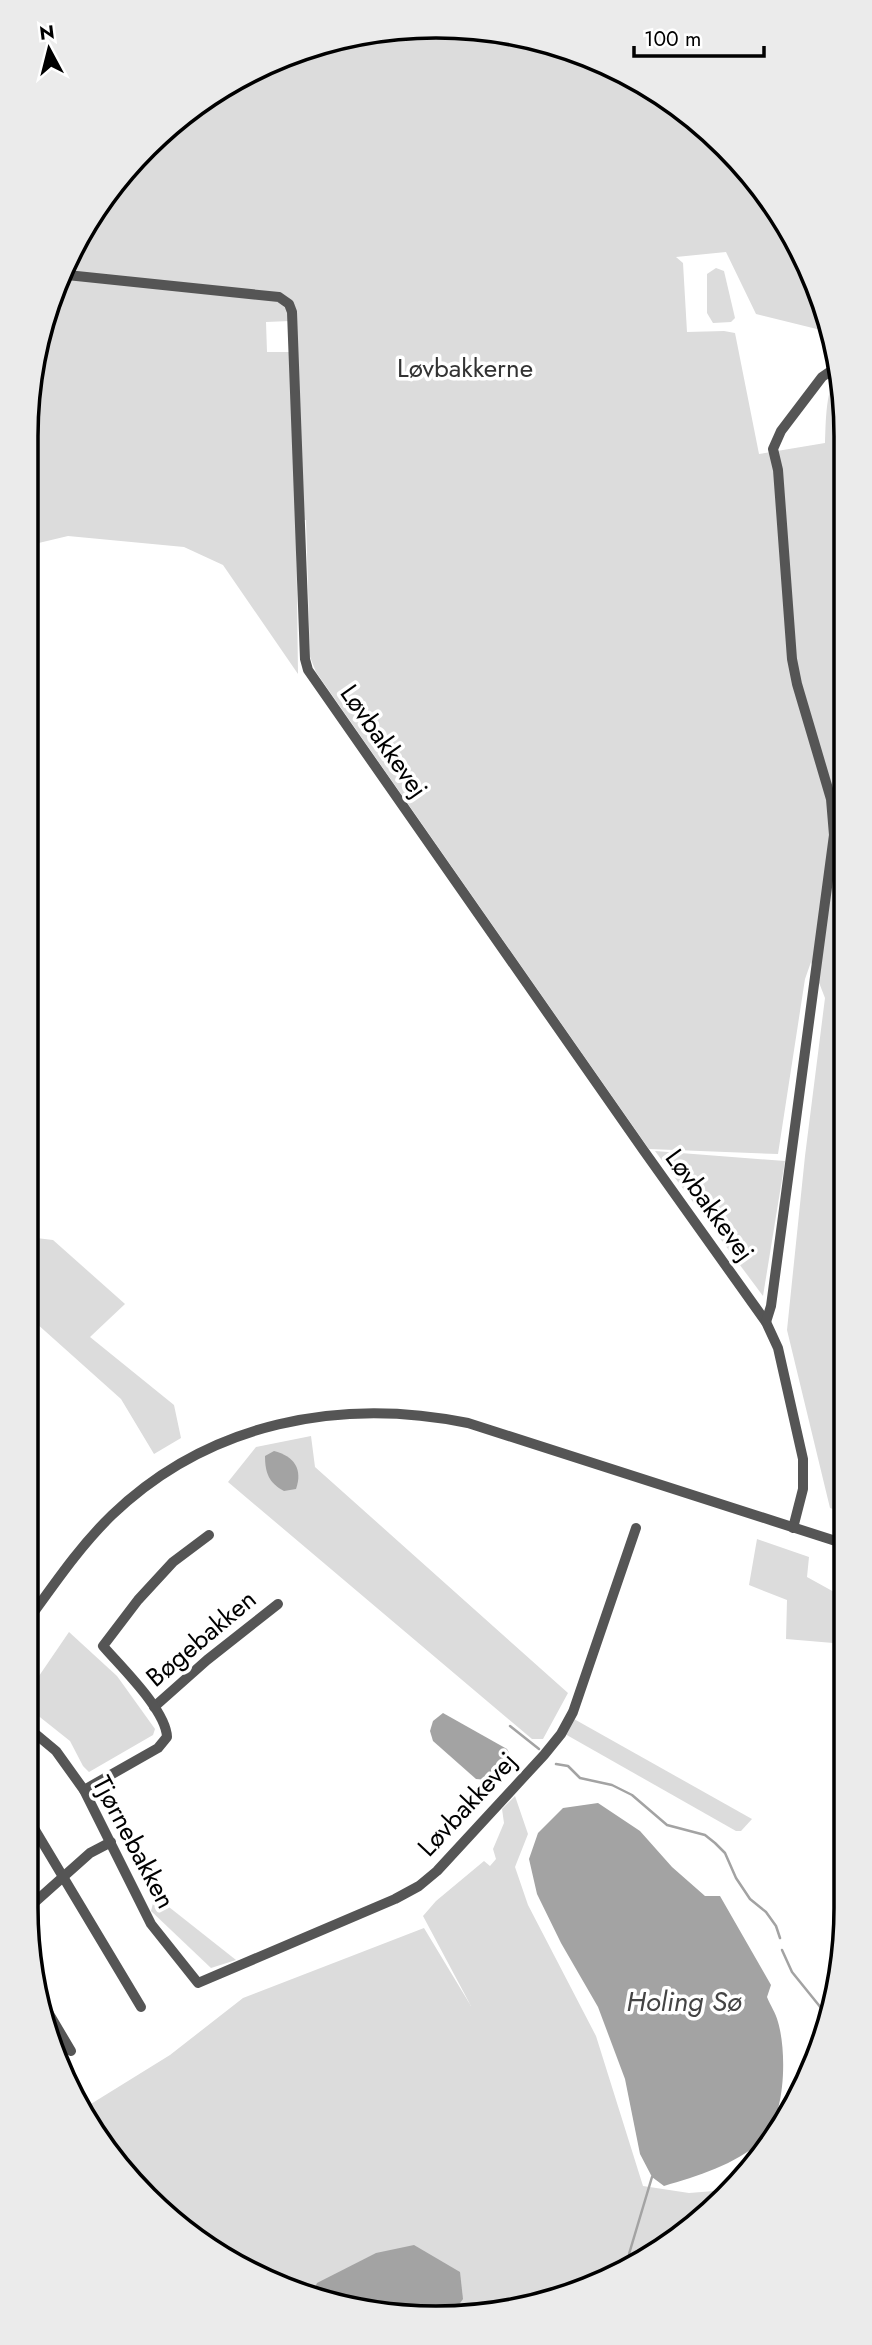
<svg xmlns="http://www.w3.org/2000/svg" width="872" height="2345" font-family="Jost,sans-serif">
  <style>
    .green { fill: #dcdcdc; fill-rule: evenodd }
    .water { fill: #a3a3a3 }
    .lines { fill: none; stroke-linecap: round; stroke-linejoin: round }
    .stream { stroke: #a3a3a3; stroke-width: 2.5 }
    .minor { stroke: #555; stroke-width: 10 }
    .labels { text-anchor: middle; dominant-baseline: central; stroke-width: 7; stroke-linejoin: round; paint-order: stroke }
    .park-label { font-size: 26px; fill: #333; stroke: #fff }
    .street-label { font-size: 26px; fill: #000; stroke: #fff }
    .water-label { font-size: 28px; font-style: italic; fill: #444; stroke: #fff }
    .rim { fill: none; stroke: #000; stroke-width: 3.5 }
  </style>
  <rect width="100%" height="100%" fill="#fff"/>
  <!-- green -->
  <g class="green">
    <path d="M383,30l159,10 121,55 81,71 70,113 15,53 -73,-18 -30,-62 -50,5 7,6 4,69 37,-1 11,2 24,121 66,-11c1,-19 0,-59 15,-70l2,9 3,1131 -15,-5 -43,-178 18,-174 20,-158 -14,-36 -6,17 -27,175 -129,-5 -333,-477 -6,-15 -4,-137 -10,-1 2,155 -75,-109 -39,-18 -116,-11 -42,10v-110l14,-106 71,-144 120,-105zM290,321l1,31h-24l-1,-30z"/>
    <polygon points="716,268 724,271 735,318 731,322 713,323 707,313 707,274"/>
    <polygon points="655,1151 785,1161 763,1296"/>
    <polygon points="28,1237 53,1240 125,1304 90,1337 174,1405 181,1438 154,1454 121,1399 26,1314"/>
    <polygon points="311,1436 315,1467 568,1693 543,1739 532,1739 228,1482 256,1447"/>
    <polygon points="757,1539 809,1557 807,1577 845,1598 845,1644 786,1639 787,1600 749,1585"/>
    <polygon points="69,1632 117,1676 155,1729 153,1735 89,1772 83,1766 70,1741 26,1706 26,1695"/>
    <polygon points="574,1719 752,1819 741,1831 736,1831 565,1734"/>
    <polygon points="515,1796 528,1834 515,1867 528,1905 596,2036 643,2186 689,2193 727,2190 663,2250 516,2311 382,2315 231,2264 128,2179 86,2107 170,2055 243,1998 424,1928 471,2006 423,1916 436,1901 484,1861 490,1866 496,1859 493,1849 504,1823 502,1809"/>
    <polygon points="155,1896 236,1960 211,1968 151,1911"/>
  </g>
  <!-- water -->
  <g class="water">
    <path d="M274,1451c20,5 29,18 22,38l-12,2c-15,-8 -19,-18 -19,-35z"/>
    <polygon points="443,1713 507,1749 509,1753 507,1760 488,1780 476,1779 433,1741 430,1731 433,1721"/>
    <path d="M598,1803l42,28 32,36 33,29h15l51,89 -4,12c3,8 9,16 11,25 9,30 8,97 -17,119 -26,24 -64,35 -97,45l-12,-9 -12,-23 -15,-75 -27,-72 -37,-64 -24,-49 -8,-35 9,-26 25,-25z"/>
    <polygon points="414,2245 460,2272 463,2299 453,2313 382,2315 313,2292 317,2283 376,2253"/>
  </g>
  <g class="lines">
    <!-- stream -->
    <g class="stream">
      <polyline points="510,1726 539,1749"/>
      <polyline points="556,1764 568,1766 580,1778 612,1785 632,1795 667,1825 705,1835 715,1843 725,1853 736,1878 750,1899 766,1912 776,1926 780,1938"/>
      <polyline points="782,1950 792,1972 830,2019"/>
      <polyline points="633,2262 629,2254 652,2177"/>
    </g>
    <!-- minor -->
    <g class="minor">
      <polyline points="67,275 279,297 289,304 292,312 305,659 308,670 644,1151 766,1322 778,1348 803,1459 803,1489 793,1528"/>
      <polyline points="766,1322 771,1306 834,835 831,799 797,684 792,659 778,470 773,449 781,431 822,377 838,366"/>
      <path d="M26,1623c27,-37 53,-76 86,-108 97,-93 228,-118 356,-92l377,121"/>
      <polyline points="154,1707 207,1660 278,1604"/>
      <polyline points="26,1726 56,1751 84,1790 151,1924 198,1983 395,1899 419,1886 437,1871 544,1755 561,1734 573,1712 636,1528"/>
      <path d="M84,1790l74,-42 9,-11c-1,-27 -46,-70 -64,-91l35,-46 35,-38 36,-27"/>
      <polyline points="26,1815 141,2007"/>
      <polyline points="26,1910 90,1853 111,1842"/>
      <polyline points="42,2002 71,2051"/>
    </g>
  </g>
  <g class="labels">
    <!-- park labels -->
    <g class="park-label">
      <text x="465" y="368">Løvbakkerne</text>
    </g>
    <!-- street labels -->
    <g class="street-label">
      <text transform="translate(384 741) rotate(55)">Løvbakkevej</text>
      <text transform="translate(710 1205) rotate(54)">Løvbakkevej</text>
      <text transform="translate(201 1638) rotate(-40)">Bøgebakken</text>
      <text transform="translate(467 1804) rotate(-47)">Løvbakkevej</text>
      <text transform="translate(134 1842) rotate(62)">Tjørnebakken</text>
    </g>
    <!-- water labels -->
    <g class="water-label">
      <text x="684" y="2001">Holing Sø</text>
    </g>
  </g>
  <!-- crop -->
  <path d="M0 0H872V2345H0ZM436 38H436A398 398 0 0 1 834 436V1908A398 398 0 0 1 436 2306H436A398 398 0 0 1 38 1908V436A398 398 0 0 1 436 38Z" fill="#ebebeb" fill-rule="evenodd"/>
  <path class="rim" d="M436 38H436A398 398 0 0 1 834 436V1908A398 398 0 0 1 436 2306H436A398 398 0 0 1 38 1908V436A398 398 0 0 1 436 38Z"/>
  <!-- north arrow -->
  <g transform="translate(49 49) rotate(353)" stroke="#ffffff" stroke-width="5" paint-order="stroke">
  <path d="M0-5L12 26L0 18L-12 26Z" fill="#000000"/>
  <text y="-10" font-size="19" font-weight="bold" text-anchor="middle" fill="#000000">N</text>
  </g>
  <!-- scale -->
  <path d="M634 46v10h130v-10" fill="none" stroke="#000000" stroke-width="3.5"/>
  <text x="644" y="46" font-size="21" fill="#000000" stroke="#ffffff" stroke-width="5" paint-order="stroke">100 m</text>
</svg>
